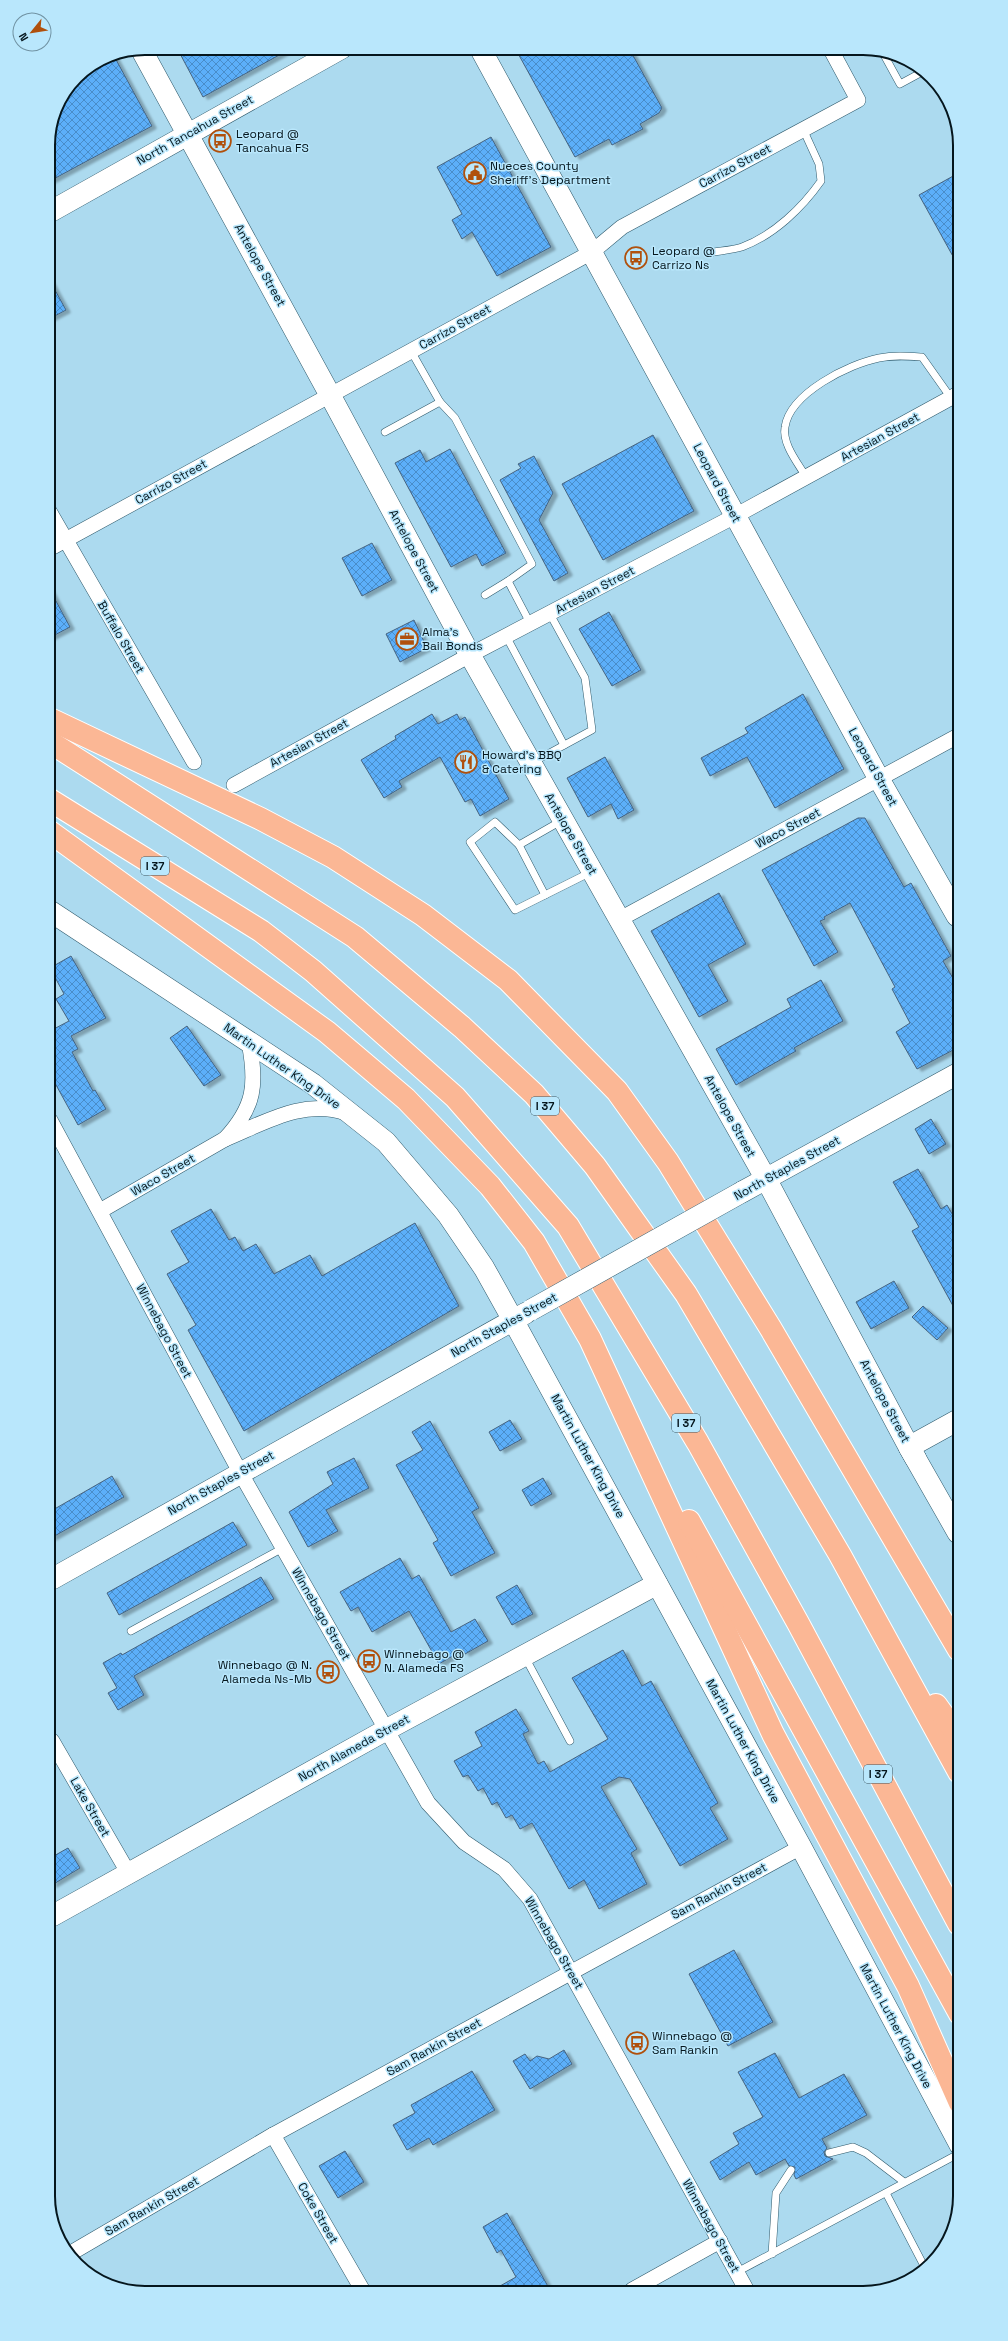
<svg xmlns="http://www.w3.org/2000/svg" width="1008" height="2341" font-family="'Space Grotesk',sans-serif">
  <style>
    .building { fill: url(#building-cross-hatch); stroke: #46637f; filter: url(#shadow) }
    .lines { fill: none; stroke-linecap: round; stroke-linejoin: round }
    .lane-casing { stroke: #2e596b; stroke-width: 8 }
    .street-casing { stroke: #2e596b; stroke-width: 16 }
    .secondary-casing { stroke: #2e596b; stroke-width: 22 }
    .highway-casing { stroke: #fff; stroke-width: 24 }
    .lane { stroke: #fff; stroke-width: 7 }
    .street { stroke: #fff; stroke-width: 15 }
    .secondary { stroke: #fff; stroke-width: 21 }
    .highway { stroke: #fbb795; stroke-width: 22 }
    .secondary-bridge-casing { stroke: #2e596b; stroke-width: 22; stroke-linecap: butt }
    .secondary-bridge { stroke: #fff; stroke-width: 21 }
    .labels { text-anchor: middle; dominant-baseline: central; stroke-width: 3; stroke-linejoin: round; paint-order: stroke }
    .shield { fill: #b9e7fc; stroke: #3b5560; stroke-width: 1 }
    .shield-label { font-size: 11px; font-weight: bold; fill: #05161d }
    .street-label { font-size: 12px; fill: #05161d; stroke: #b9e7fc }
    .poi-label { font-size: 12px; fill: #05161d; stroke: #b9e7fc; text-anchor: start }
    .rim { fill: none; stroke: #05161d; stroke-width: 2 }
  </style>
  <defs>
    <pattern id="building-cross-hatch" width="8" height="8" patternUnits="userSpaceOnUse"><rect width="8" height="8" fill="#5caff9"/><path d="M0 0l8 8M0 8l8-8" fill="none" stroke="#4a8dc9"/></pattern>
    <filter id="shadow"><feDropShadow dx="4.5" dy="2.5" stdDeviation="1" flood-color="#0004"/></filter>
  </defs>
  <rect width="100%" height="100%" fill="#acdaef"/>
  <!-- building -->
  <g class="building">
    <polygon points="177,48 292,48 203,97"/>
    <polygon points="515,48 629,48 662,108 659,113 640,124 643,129 612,145 609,139 575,157"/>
    <polygon points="113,54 152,126 48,182 48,139 55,108 77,76 108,55"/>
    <polygon points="491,137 551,247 497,276 472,232 462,239 452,220 462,214 437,167"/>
    <polygon points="955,175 955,260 919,195"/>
    <polygon points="49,279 66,310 49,319"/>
    <polygon points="653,435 694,511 603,560 562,484"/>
    <polygon points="450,449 506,553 482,566 476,554 451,567 395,463 420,450 426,462"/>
    <polygon points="534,456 553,493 539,520 568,573 554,581 500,480 521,468 518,464"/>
    <polygon points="372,543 392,580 362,596 342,558"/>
    <polygon points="49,588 70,627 49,638"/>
    <polygon points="609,612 641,670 612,686 579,629"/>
    <polygon points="414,620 427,648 400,662 386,634"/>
    <polygon points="803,694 844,769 775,808 747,757 710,776 701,758 748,733 745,728"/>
    <polygon points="432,714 438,724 457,714 460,720 465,717 509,799 480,816 471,799 465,802 440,757 399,781 402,787 384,798 361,760 396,739 395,736"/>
    <polygon points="605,757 634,810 618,819 611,804 588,817 567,778"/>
    <polygon points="858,818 865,818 904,887 911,883 951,956 943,961 957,985 957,1048 917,1069 896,1032 910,1023 892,989 895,987 850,903 824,917 825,919 820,921 838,952 814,966 762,870"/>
    <polygon points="719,893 746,944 708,965 728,1001 699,1017 651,931"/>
    <polygon points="71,956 106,1018 71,1036 78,1049 72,1052 93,1091 95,1090 106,1109 78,1125 50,1074 50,1031 69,1021 56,999 64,994 50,968"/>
    <polygon points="821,980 843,1021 794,1048 796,1051 736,1085 716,1049 791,1007 787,999"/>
    <polygon points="187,1026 221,1075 204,1086 170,1038"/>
    <polygon points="931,1119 946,1144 929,1154 915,1129"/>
    <polygon points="918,1169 941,1209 947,1205 958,1224 958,1315 912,1231 919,1227 893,1182"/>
    <polygon points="211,1209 229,1240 235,1237 243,1251 256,1244 274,1274 310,1255 322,1276 415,1223 459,1306 244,1431 188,1330 196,1325 167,1274 189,1262 171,1231"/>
    <polygon points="894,1281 909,1308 871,1329 856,1302"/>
    <polygon points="923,1306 948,1328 937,1340 912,1317"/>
    <polygon points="510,1420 522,1439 500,1451 489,1432"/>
    <polygon points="430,1421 479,1508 472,1512 495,1553 451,1576 433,1543 438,1540 396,1465 423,1450 412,1432"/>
    <polygon points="354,1458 369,1488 326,1510 338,1531 308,1547 289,1512 333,1484 327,1472"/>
    <polygon points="112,1476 124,1497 51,1538 51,1511"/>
    <polygon points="543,1478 552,1494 531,1506 522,1490"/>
    <polygon points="233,1522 247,1545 119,1615 107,1593"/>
    <polygon points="400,1558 412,1579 419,1575 451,1632 475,1619 488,1641 465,1654 463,1650 439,1664 409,1611 372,1632 358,1607 351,1611 340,1592"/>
    <polygon points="261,1577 274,1599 134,1676 144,1695 118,1710 108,1693 117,1688 103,1663 121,1653 122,1655"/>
    <polygon points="517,1585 533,1614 512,1625 496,1597"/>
    <polygon points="623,1650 642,1686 651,1681 718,1803 710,1808 728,1839 680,1866 630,1779 619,1777 601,1787 637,1849 631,1853 647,1884 599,1909 584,1880 569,1889 532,1823 520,1829 512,1815 506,1818 497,1802 492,1805 483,1788 478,1791 468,1775 463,1777 454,1761 482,1746 475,1732 516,1709 529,1731 523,1734 538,1764 544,1761 550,1772 608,1739 572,1678"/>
    <polygon points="68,1848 80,1868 52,1885 52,1857"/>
    <polygon points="734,1950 773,2022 728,2046 689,1974"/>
    <polygon points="564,2050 572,2064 530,2089 513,2061 525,2054 530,2061 537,2056 549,2059"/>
    <polygon points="775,2053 799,2098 844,2074 867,2115 822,2139 827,2148 824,2152 825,2156 833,2159 796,2179 794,2175 795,2167 789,2166 785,2159 756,2175 749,2162 720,2180 710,2162 739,2144 733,2133 763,2117 738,2072"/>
    <polygon points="472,2071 495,2110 433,2145 429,2138 407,2150 393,2125 415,2113 411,2105"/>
    <polygon points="345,2151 364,2182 338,2198 319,2166"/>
    <polygon points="507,2213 550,2290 493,2290 516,2277 501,2250 497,2253 483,2227"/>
  </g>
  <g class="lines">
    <!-- lane casing -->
    <g class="lane-casing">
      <g id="lane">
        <polyline points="883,53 900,84 924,71"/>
        <path d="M709,253c10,-2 23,-3 33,-6 32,-12 60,-39 79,-66l-2,-17 -16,-35"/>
        <polyline points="440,402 455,418 532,564 508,581"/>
        <polyline points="385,432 440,402 411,351"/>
        <path d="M806,477c-8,-14 -24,-33 -21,-50 5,-34 64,-63 94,-69 15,-3 28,-2 43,-1l29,41"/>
        <polyline points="485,595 508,581 530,623"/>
        <polyline points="506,636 564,745"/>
        <polyline points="533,762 592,730 585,678 550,614"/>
        <polyline points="519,845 495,822 470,842 515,910 591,872"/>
        <polyline points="545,895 519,845 561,821"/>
        <polyline points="131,1631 283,1548"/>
        <polyline points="525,1657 570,1741"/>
        <polyline points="829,2153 853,2147 866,2153 904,2182"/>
        <polyline points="886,2193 924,2266"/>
        <polyline points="772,2254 776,2193 791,2170"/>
        <polyline points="737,2272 960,2153"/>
      </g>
    </g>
    <!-- street casing -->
    <g class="street-casing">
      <g id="street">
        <polyline points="49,511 194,762"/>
        <polyline points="49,549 592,252 622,227 858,100 830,48"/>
        <polyline points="234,785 470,655 735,516 956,395"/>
        <polyline points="620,919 956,737"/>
        <path d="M249,1042c8,42 6,65 -24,97 39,-16 79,-41 121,-26"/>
        <polyline points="50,1120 240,1472 428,1803 464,1842 504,1869 530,1899 746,2289"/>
        <polyline points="100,1211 225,1139"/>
        <polyline points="52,1741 129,1874"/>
        <polyline points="273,2135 363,2291"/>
        <polyline points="71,2253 273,2135 801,1847"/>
        <polyline points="632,2290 720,2241"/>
      </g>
    </g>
    <!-- secondary casing -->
    <g class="secondary-casing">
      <g id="secondary">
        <polyline points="480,48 879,779 957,916"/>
        <polyline points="141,49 330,395 470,655 766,1179 909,1447 958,1533"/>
        <polyline points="48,213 342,48"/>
        <polyline points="50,911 313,1084 386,1142 448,1215 484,1268 513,1320 801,1847 960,2145"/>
        <polyline points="742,1192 957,1074"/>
        <polyline points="916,1459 909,1447 958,1420"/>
        <polyline points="52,1579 526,1313"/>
        <polyline points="52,1916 386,1730 657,1584"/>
      </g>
    </g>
    <!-- highway casing -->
    <g class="highway-casing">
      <g id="highway">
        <polyline points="50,719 261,819 333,857 423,915 508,980 617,1091 668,1162 771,1329 959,1650"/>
        <polyline points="50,742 355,937 462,1027 534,1094 595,1166 686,1294 840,1555 959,1772"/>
        <polyline points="50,800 261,931 313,971 455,1097 568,1226 698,1443 798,1623 959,1924"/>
        <polyline points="50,832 327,1032 406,1099 490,1186 534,1242 590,1339 773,1734 908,1986 960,2103"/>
        <polyline points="689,1521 960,2014"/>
        <polyline points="936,1705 959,1737"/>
      </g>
    </g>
    <!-- lane -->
    <use href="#lane" class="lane"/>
    <!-- street -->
    <use href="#street" class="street"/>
    <!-- secondary -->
    <use href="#secondary" class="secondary"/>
    <!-- highway -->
    <use href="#highway" class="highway"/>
    <!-- secondary-bridge casing -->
    <g class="secondary-bridge-casing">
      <polyline id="secondary-bridge" points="531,1310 742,1192"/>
    </g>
    <!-- secondary-bridge -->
    <use href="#secondary-bridge" class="secondary-bridge"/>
  </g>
  <!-- icons -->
  <defs>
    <g id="bus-ring" transform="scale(1.15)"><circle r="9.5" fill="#b9e7fc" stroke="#b0500c" stroke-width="1.5"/><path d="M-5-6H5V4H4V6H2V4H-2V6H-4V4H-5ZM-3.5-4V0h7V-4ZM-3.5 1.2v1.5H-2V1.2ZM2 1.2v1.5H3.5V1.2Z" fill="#b0500c"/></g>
    <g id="civic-ring" transform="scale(1.15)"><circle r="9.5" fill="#b9e7fc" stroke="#b0500c" stroke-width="1.5"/><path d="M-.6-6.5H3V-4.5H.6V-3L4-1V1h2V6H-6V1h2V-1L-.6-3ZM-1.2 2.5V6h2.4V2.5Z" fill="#b0500c"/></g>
    <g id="office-ring" transform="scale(1.15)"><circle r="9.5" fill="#b9e7fc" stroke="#b0500c" stroke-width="1.5"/><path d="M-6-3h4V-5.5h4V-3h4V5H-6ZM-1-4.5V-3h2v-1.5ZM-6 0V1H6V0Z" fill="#b0500c"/></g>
    <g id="restaurant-ring" transform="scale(1.15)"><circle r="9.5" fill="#b9e7fc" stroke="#b0500c" stroke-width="1.5"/><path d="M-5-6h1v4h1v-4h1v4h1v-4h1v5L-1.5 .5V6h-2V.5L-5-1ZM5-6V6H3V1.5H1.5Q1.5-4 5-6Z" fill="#b0500c"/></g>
  </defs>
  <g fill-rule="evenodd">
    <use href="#bus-ring" x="220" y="141"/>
    <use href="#civic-ring" x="475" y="173"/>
    <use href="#bus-ring" x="636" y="258"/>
    <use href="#office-ring" x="407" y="639"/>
    <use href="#restaurant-ring" x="466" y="762"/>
    <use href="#bus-ring" x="369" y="1661"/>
    <use href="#bus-ring" x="328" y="1672"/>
    <use href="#bus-ring" x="637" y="2043"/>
  </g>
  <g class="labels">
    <!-- shield labels -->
    <g class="shield">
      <rect x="141" y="857" width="28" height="18" rx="3"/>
      <rect x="531" y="1097" width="28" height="18" rx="3"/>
      <rect x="672" y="1414" width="28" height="18" rx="3"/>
      <rect x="864" y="1765" width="28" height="18" rx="3"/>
    </g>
    <g class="shield-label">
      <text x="155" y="866">I 37</text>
      <text x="545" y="1106">I 37</text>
      <text x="686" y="1423">I 37</text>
      <text x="878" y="1774">I 37</text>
    </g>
    <!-- street labels -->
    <g class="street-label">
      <text transform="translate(195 130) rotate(-29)">North Tancahua Street</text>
      <text transform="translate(735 166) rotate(-28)">Carrizo Street</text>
      <text transform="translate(260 265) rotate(61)">Antelope Street</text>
      <text transform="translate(455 327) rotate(-29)">Carrizo Street</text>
      <text transform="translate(880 437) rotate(-29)">Artesian Street</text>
      <text transform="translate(171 482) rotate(-29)">Carrizo Street</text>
      <text transform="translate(717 483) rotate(62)">Leopard Street</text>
      <text transform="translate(414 551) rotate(62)">Antelope Street</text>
      <text transform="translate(595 590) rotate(-28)">Artesian Street</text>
      <text transform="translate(121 637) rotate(60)">Buffalo Street</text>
      <text transform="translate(309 743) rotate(-29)">Artesian Street</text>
      <text transform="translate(873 767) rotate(61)">Leopard Street</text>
      <text transform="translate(788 828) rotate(-28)">Waco Street</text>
      <text transform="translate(571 834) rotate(60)">Antelope Street</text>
      <text transform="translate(282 1066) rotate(35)">Martin Luther King Drive</text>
      <text transform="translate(730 1116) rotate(61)">Antelope Street</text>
      <text transform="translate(787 1168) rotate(-29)">North Staples Street</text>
      <text transform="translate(163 1175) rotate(-30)">Waco Street</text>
      <text transform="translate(504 1325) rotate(-29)">North Staples Street</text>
      <text transform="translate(164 1331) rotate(62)">Winnebago Street</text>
      <text transform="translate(885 1401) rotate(62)">Antelope Street</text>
      <text transform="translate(588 1456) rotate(61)">Martin Luther King Drive</text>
      <text transform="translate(221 1483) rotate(-29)">North Staples Street</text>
      <text transform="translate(321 1614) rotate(60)">Winnebago Street</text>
      <text transform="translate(743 1741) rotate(61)">Martin Luther King Drive</text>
      <text transform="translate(354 1748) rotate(-29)">North Alameda Street</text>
      <text transform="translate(90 1807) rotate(60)">Lake Street</text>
      <text transform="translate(719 1891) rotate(-28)">Sam Rankin Street</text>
      <text transform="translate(554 1943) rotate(60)">Winnebago Street</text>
      <text transform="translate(896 2026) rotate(62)">Martin Luther King Drive</text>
      <text transform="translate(434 2047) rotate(-29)">Sam Rankin Street</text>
      <text transform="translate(152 2206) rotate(-30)">Sam Rankin Street</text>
      <text transform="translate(318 2213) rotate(60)">Coke Street</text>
      <text transform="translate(711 2226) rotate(61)">Winnebago Street</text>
    </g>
    <!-- poi labels -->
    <g class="poi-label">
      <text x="236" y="134">Leopard @<tspan x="236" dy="14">Tancahua FS</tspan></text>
      <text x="490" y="166">Nueces County<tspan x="490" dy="14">Sheriff's Department</tspan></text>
      <text x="652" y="251">Leopard @<tspan x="652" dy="14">Carrizo Ns</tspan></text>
      <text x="422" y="632">Alma's<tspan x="422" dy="14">Bail Bonds</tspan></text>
      <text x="482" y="755">Howard's BBQ<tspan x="482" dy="14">&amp; Catering</tspan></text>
      <text x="384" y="1654">Winnebago @<tspan x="384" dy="14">N. Alameda FS</tspan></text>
      <text x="312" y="1665" text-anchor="end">Winnebago @ N.<tspan x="312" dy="14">Alameda Ns-Mb</tspan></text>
      <text x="652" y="2036">Winnebago @<tspan x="652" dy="14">Sam Rankin</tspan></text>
    </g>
  </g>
  <!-- crop -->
  <path d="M0 0H1008V2341H0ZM145 55H863A90 90 0 0 1 953 145V2196A90 90 0 0 1 863 2286H145A90 90 0 0 1 55 2196V145A90 90 0 0 1 145 55Z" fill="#b9e7fc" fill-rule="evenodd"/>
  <path class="rim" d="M145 55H863A90 90 0 0 1 953 145V2196A90 90 0 0 1 863 2286H145A90 90 0 0 1 55 2196V145A90 90 0 0 1 145 55Z"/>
  <!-- north arrow -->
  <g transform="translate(32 32) rotate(240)"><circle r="19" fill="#b9e7fc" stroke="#7193a3"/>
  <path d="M0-3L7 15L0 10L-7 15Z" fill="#b0500c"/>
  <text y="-6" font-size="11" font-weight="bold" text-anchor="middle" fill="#05161d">N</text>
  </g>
</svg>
